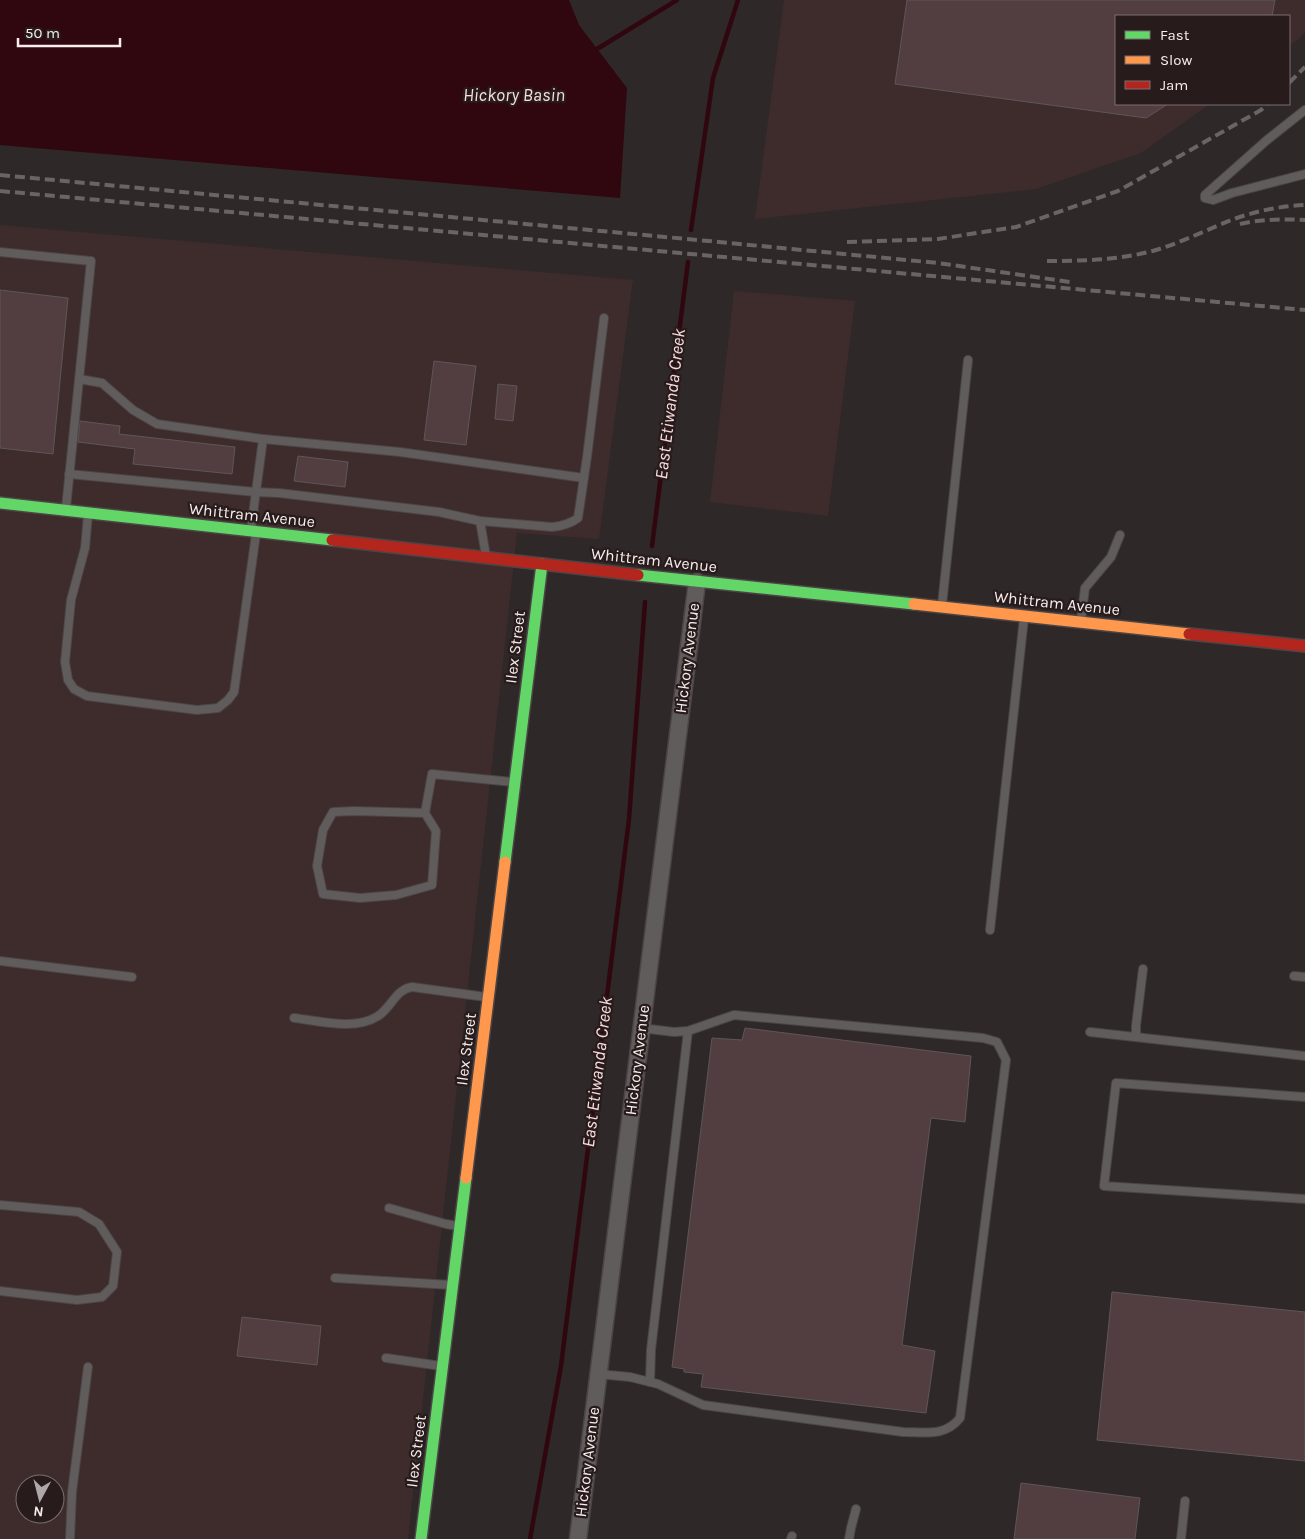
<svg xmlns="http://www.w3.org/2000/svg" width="1305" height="1539" font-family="Karla,sans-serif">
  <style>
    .built { fill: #3e2b2c; fill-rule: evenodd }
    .water { fill: #30070f }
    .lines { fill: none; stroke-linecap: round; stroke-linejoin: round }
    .stream { stroke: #30070f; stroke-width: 4.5 }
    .building { fill: #523e40; stroke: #5d5757 }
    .lane-casing { stroke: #4c4546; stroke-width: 10 }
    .street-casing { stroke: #4c4546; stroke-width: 19 }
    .fast-casing { stroke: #4c4546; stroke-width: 14 }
    .slow-casing { stroke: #4c4546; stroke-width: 14 }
    .jam-casing { stroke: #4c4546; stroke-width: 14 }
    .lane { stroke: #615c5c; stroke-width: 8 }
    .street { stroke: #615c5c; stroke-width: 16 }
    .fast { stroke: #63d668; stroke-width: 11 }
    .slow { stroke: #ff974d; stroke-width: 11 }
    .jam { stroke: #b3261e; stroke-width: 11 }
    .rail { stroke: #6a6464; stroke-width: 4; stroke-dasharray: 10 5; stroke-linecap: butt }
    .labels { text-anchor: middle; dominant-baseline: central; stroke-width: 4.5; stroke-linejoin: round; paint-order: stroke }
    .street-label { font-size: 16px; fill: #f6eded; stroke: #281b1c }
    .water-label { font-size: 18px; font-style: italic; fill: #f8dcde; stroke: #281b1c }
  </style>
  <rect width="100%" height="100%" fill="#2e2828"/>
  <!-- built -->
  <g class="built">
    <polygon points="784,0 1305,0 1305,32 1300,38 1289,46 1289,16 1116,16 1116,104 1210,104 1141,153 1036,189 755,219"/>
    <path d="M0,225l633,55 -34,259 -82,-6 -109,1006h-408zM25,1484h30v30h-30z"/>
    <polygon points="734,291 855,301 828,516 710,502"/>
  </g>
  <!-- water -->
  <polygon class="water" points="0,0 569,0 579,25 627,88 620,198 0,145"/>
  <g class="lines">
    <!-- stream -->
    <g class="stream">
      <polyline points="597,49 677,0"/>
      <polyline points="691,230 713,78 738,0"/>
      <polyline points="652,546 688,262"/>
      <polyline points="530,1539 561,1366 629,819 645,602"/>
    </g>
  </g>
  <!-- building -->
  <g class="building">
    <polygon points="907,0 1275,0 1272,16 1116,16 1116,104 1168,104 1146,118 895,84"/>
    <polygon points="0,290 68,298 53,454 0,448"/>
    <polygon points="434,361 476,366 466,445 424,440"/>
    <polygon points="498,384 517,386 513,421 495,419"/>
    <polygon points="80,421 120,426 119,434 235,447 232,474 133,464 135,449 78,442"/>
    <polygon points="298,456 348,462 345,487 294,481"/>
    <polygon points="745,1028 971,1056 965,1122 931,1118 902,1345 935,1351 926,1413 701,1387 703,1374 684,1372 684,1369 672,1367 712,1038 742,1040"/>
    <polygon points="1112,1292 1305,1312 1305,1461 1097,1440"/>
    <polygon points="242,1317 321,1326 317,1365 237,1356"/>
    <polygon points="1021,1483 1140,1498 1135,1539 1014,1539"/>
  </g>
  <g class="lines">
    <!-- lane casing -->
    <g class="lane-casing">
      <g id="lane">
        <polyline points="1305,110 1267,140 1205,195 1205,198 1213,200 1232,193 1305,174"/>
        <polyline points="0,252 91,261 66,508"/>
        <polyline points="79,379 102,383 133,410 157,424 263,439 400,452 584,478"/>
        <path d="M69,474l186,18 24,1 160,19 41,9 72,6c10,-1 18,-3 26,-9l9,-61 17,-139"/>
        <polyline points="88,515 85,548 71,600 65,662 68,680 74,689 87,696 197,710 218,708 228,700 234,692 256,534"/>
        <polyline points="480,521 486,556"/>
        <polyline points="251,529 263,439"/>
        <polyline points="942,605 968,360"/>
        <polyline points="1081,620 1085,588 1111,557 1120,535"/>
        <polyline points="425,813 354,811 333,812 323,830 317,866 323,894 360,898 396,895 432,885 436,831 425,813 432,774 513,782"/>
        <polyline points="990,930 1024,618"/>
        <polyline points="0,961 132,977"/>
        <polyline points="1294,976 1305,977"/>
        <path d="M294,1018c26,3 61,13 84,-2 13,-8 18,-27 34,-29l74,10"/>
        <polyline points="1090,1032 1305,1056"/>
        <polyline points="1136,1037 1136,1026 1143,969"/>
        <polyline points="1305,1097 1116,1083 1104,1186 1305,1199"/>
        <polyline points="0,1205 79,1212 99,1224 117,1252 113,1286 102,1297 77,1300 0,1291"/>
        <polyline points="389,1208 446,1224 458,1226"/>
        <polyline points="335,1278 451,1285"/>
        <polyline points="386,1358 441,1366"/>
        <path d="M598,1374l32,3 28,7 45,21 200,27c22,0 42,5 57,-14l46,-358 -9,-18 -14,-4 -249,-23 -46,16 -14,1 -33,-4"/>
        <polyline points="650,1382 651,1350 688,1031"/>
        <polyline points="70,1539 72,1492 88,1367"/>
        <polyline points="791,1539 792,1536"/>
        <polyline points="849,1539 851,1528 856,1509"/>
        <polyline points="1181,1539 1185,1501"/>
      </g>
    </g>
    <!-- street casing -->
    <g class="street-casing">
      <polyline id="street" points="578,1539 697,582"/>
    </g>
    <!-- fast casing -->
    <g class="fast-casing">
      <g id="fast">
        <polyline points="0,503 332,540"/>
        <polyline points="638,575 914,604"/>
        <polyline points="505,862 542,564"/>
        <polyline points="421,1539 466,1178"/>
      </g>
    </g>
    <!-- slow casing -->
    <g class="slow-casing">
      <g id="slow">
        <polyline points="914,604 1189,634"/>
        <polyline points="466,1178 505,862"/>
      </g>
    </g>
    <!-- jam casing -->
    <g class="jam-casing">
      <g id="jam">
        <polyline points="332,540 638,575"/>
        <polyline points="1189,634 1305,646"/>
      </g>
    </g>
    <!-- lane -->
    <use href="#lane" class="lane"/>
    <!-- street -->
    <use href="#street" class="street"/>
    <!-- fast -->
    <use href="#fast" class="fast"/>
    <!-- slow -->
    <use href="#slow" class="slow"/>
    <!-- jam -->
    <use href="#jam" class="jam"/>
    <!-- rail -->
    <g class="rail">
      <polyline points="1289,83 1305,67"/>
      <polyline points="0,175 719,242 938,263 1070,282"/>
      <polyline points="0,191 1305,310"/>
      <path d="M1240,224c22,-5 43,-5 65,-4"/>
      <polyline points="847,242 938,239 1016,227 1118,191 1261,110 1267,104"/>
      <path d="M1047,261c37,0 74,-1 109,-11 27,-8 52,-21 78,-31 22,-8 47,-13 71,-14"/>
    </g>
  </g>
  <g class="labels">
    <!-- street labels -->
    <g class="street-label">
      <text transform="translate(252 515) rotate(6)">Whittram Avenue</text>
      <text transform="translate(654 560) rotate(6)">Whittram Avenue</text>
      <text transform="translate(1057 603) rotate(6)">Whittram Avenue</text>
      <text transform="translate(515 647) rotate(-83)">Ilex Street</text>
      <text transform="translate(687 658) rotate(-83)">Hickory Avenue</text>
      <text transform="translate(466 1049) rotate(-83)">Ilex Street</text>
      <text transform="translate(637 1060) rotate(-83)">Hickory Avenue</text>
      <text transform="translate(416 1451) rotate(-83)">Ilex Street</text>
      <text transform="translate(587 1462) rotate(-83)">Hickory Avenue</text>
    </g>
    <!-- water labels -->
    <g class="water-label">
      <text x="514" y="95">Hickory Basin</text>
      <text transform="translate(670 404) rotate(-83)">East Etiwanda Creek</text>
      <text transform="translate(597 1072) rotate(-83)">East Etiwanda Creek</text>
    </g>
  </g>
  <!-- legend -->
  <rect x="1115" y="15" width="175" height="90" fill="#281b1c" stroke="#7a6f70"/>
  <rect x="1125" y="31" width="25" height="8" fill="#63d668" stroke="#7a6f70"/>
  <text x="1160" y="40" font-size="15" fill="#f6eded">Fast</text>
  <rect x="1125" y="56" width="25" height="8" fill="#ff974d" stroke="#7a6f70"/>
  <text x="1160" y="65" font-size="15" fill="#f6eded">Slow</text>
  <rect x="1125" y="81" width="25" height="8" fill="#b3261e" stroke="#7a6f70"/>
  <text x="1160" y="90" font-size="15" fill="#f6eded">Jam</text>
  <!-- north arrow -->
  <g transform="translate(40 1499) rotate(187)"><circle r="24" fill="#281b1c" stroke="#7a6f70"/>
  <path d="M0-4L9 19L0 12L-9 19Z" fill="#b0a8a8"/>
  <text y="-8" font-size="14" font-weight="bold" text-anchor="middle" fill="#f6eded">N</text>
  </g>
  <!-- scale -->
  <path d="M18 38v8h102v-8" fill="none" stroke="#f6eded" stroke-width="2.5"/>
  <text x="25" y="38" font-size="15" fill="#f6eded" stroke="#281b1c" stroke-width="4" paint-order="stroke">50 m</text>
</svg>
